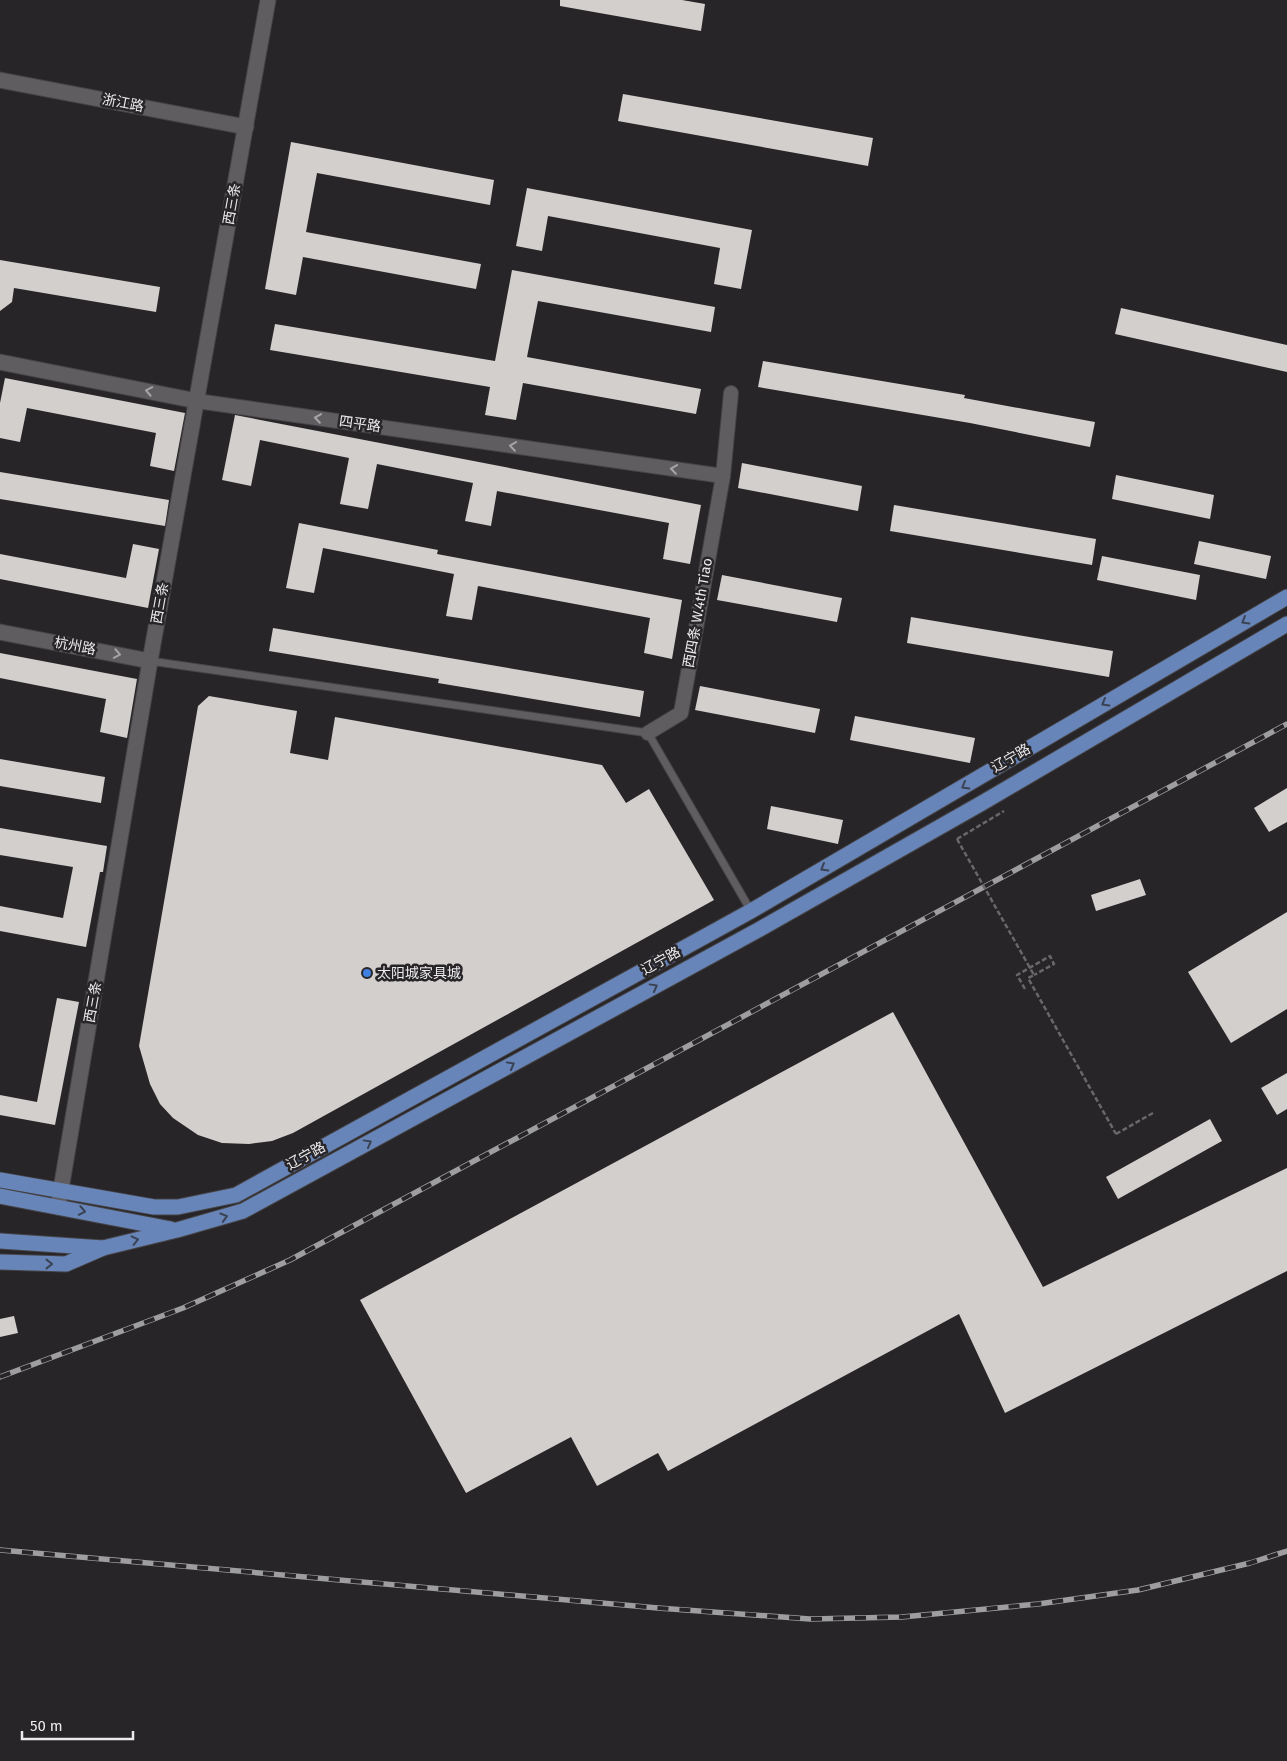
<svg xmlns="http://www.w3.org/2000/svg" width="1287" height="1761" font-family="'Fira Sans','Noto Sans SC',sans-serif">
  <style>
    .building { fill: #d3cfcd }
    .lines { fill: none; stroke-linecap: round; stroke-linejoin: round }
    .lane-casing { stroke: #454346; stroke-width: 9 }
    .street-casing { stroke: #454346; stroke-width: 16 }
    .secondary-casing { stroke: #454346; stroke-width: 17 }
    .primary-casing { stroke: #454346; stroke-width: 17 }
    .path { stroke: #69676a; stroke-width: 2.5; stroke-dasharray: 5 2.5; stroke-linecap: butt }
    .lane { stroke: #605d60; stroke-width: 7 }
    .street { stroke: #605d60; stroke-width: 14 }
    .secondary { stroke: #605d60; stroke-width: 15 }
    .primary { stroke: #6785b8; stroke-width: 15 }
    .rail-casing { stroke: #9e9d9f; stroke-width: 5.5 }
    .rail { stroke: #272528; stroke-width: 4; stroke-dasharray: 11; stroke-linecap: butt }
    .path-bridge { stroke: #69676a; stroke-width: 2.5; stroke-dasharray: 5 2.5; stroke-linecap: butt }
    .oneway { stroke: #a6a4a6 }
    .oneway2 { stroke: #3a4253 }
    .shop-dot { fill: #3f7fe0; stroke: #272528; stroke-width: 2 }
    .labels { text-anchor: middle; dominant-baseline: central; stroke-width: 5; stroke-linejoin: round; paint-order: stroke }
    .street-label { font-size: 14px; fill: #ebeaec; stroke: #272528 }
    .poi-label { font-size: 14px; fill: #ebeaec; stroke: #272528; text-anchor: start }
  </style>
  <rect width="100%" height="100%" fill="#272528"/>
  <!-- building -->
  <g class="building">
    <polygon points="560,0 682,0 705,4 701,31 560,6"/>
    <polygon points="623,94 873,138 868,166 618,121"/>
    <polygon points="291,142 494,180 490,205 317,173 306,232 481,264 476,289 303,257 296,295 265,289"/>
    <polygon points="527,188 752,230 741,289 714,284 720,248 548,216 542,251 516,246"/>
    <polygon points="0,260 160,287 156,312 14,288 12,302 0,311"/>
    <polygon points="512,270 715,307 711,332 538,301 527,357 701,389 696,414 523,383 516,420 485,415 490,387 270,350 275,324 495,361"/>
    <polygon points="1121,308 1287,345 1287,372 1115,334"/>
    <polygon points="763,361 965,395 964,398 1095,422 1090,447 970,423 758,387"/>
    <polygon points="5,378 185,413 174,471 150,466 156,433 27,408 20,442 0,438 0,403"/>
    <polygon points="235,415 701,505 690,564 663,559 669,523 497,491 491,526 465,521 473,483 377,464 368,509 340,504 349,458 260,440 251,486 222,480"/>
    <polygon points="742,463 862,486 858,511 738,488"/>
    <polygon points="0,472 169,500 165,526 0,499"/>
    <polygon points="1116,475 1214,495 1210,519 1112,499"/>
    <polygon points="894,505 1096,539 1092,565 890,531"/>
    <polygon points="299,523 438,550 437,554 682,600 672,659 644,653 650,618 478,586 472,620 446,616 454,574 323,548 314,593 286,588"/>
    <polygon points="1199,541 1271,556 1266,579 1194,564"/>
    <polygon points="133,544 159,549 148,608 0,579 0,554 126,578"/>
    <polygon points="1102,556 1200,575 1196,600 1097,580"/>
    <polygon points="722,575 842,598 837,622 717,600"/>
    <polygon points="911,617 1113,651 1109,677 907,643"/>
    <polygon points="273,628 644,691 640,717 438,683 439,679 269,651"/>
    <polygon points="0,653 137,679 127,738 100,732 106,699 0,678"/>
    <polygon points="700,686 820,709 815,733 695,710"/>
    <polygon points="209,696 297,711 290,753 328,760 335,717 602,765 626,803 649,789 714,900 293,1133 272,1141 249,1144 222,1143 198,1135 173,1118 160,1104 150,1084 139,1046 198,706"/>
    <polygon points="855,716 975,738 970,763 850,740"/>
    <polygon points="0,759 105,777 101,803 0,786"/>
    <polygon points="1287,788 1287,822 1269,832 1254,808"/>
    <polygon points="771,806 843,820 838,844 767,829"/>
    <polygon points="0,828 107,846 103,872 100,872 86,947 0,931 0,906 63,918 73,867 0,855"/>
    <polygon points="1140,879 1146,895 1096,911 1091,895"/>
    <polygon points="1287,912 1287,1009 1231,1043 1188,972"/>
    <polygon points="57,998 79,1002 55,1125 0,1115 0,1095 37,1102"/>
    <polygon points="893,1012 1043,1287 1287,1168 1287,1271 1005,1413 959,1314 668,1471 658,1453 597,1486 571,1437 466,1493 360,1300"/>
    <polygon points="1287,1073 1287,1109 1277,1115 1261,1088"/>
    <polygon points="1210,1119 1222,1141 1118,1199 1106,1177"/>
    <polygon points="14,1316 18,1333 0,1337 0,1319"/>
  </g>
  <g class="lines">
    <!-- lane casing -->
    <g class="lane-casing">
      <polyline id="lane" points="150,661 648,733 751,911"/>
    </g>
    <!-- street casing -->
    <g class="street-casing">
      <g id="street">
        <polyline points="197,401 723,476"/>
        <polyline points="648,733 681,713 723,476 731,393"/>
      </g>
    </g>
    <!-- secondary casing -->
    <g class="secondary-casing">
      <g id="secondary">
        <polyline points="0,80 246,127"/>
        <polyline points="0,362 197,401"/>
        <polyline points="0,632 150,661"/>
        <polyline points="58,1207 150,661 268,0"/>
      </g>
    </g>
    <!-- primary casing -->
    <g class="primary-casing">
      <g id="primary">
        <polyline points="0,1180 154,1207 178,1207 236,1195 751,911 1287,597"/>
        <polyline points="0,1196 171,1229"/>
        <polyline points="0,1241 103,1248 177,1230 243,1211 760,929 982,803 1287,624"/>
        <polyline points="0,1262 66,1264 103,1248"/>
      </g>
    </g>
    <!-- path -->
    <g class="path">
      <polyline points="957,839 1004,811"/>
      <polyline points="1025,989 1017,975 1050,956 1054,964 1034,975"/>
      <polyline points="1116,1134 1153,1113"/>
    </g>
    <!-- lane -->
    <use href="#lane" class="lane"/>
    <!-- street -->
    <use href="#street" class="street"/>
    <!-- secondary -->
    <use href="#secondary" class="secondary"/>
    <!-- primary -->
    <use href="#primary" class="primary"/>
    <!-- rail casing -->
    <g class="rail-casing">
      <g id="rail">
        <polyline points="0,1377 183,1308 290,1260 1287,724"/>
        <polyline points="0,1550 658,1608 810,1619 902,1617 1038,1604 1138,1590 1250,1563 1287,1551"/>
      </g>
    </g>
    <!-- rail -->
    <use href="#rail" class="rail"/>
    <!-- path-bridge -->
    <polyline class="path-bridge" points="957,839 1034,975 1028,978 1116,1134"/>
  </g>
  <!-- one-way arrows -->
  <defs><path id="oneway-chevron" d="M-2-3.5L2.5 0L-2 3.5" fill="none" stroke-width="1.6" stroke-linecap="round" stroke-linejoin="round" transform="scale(1.25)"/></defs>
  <g class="oneway">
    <use href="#oneway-chevron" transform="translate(149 391) rotate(-169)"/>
    <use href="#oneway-chevron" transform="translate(318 418) rotate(-172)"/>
    <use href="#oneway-chevron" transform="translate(513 446) rotate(-172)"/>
    <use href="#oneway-chevron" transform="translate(674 469) rotate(-172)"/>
    <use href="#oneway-chevron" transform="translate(117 654) rotate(11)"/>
  </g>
  <g class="oneway2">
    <use href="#oneway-chevron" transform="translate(1245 621) rotate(150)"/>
    <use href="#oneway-chevron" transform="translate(1105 703) rotate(150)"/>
    <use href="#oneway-chevron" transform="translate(965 786) rotate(150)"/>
    <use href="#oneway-chevron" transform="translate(824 868) rotate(150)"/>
    <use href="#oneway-chevron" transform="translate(654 987) rotate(-29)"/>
    <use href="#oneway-chevron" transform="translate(511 1065) rotate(-29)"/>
    <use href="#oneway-chevron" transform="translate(368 1143) rotate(-29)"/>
    <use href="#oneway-chevron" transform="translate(82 1211) rotate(11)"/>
    <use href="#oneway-chevron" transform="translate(224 1217) rotate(-16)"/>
    <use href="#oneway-chevron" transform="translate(135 1240) rotate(-13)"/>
    <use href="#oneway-chevron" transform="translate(49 1264)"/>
  </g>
  <!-- markers -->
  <circle class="shop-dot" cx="367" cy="973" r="5"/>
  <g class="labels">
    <!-- street labels -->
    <g class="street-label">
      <text transform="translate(123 103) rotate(11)">浙江路</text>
      <text transform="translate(232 204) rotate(-80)">西三条</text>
      <text transform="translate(360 424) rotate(8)">四平路</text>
      <text transform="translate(160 603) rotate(-80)">西三条</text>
      <text transform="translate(698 613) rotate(-80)">西四条 W.4th Tiao</text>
      <text transform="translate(75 646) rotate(11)">杭州路</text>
      <text transform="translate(1011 758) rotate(-30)">辽宁路</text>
      <text transform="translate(661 961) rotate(-29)">辽宁路</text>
      <text transform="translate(93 1002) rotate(-80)">西三条</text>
      <text transform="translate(306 1156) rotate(-29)">辽宁路</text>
    </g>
    <!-- poi labels -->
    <g class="poi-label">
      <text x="377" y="973">太阳城家具城</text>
    </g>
  </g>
  <!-- scale -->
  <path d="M22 1731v8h111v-8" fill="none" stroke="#ebeaec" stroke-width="2.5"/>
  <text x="30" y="1731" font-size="15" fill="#ebeaec" stroke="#272528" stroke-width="4" paint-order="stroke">50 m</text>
</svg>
